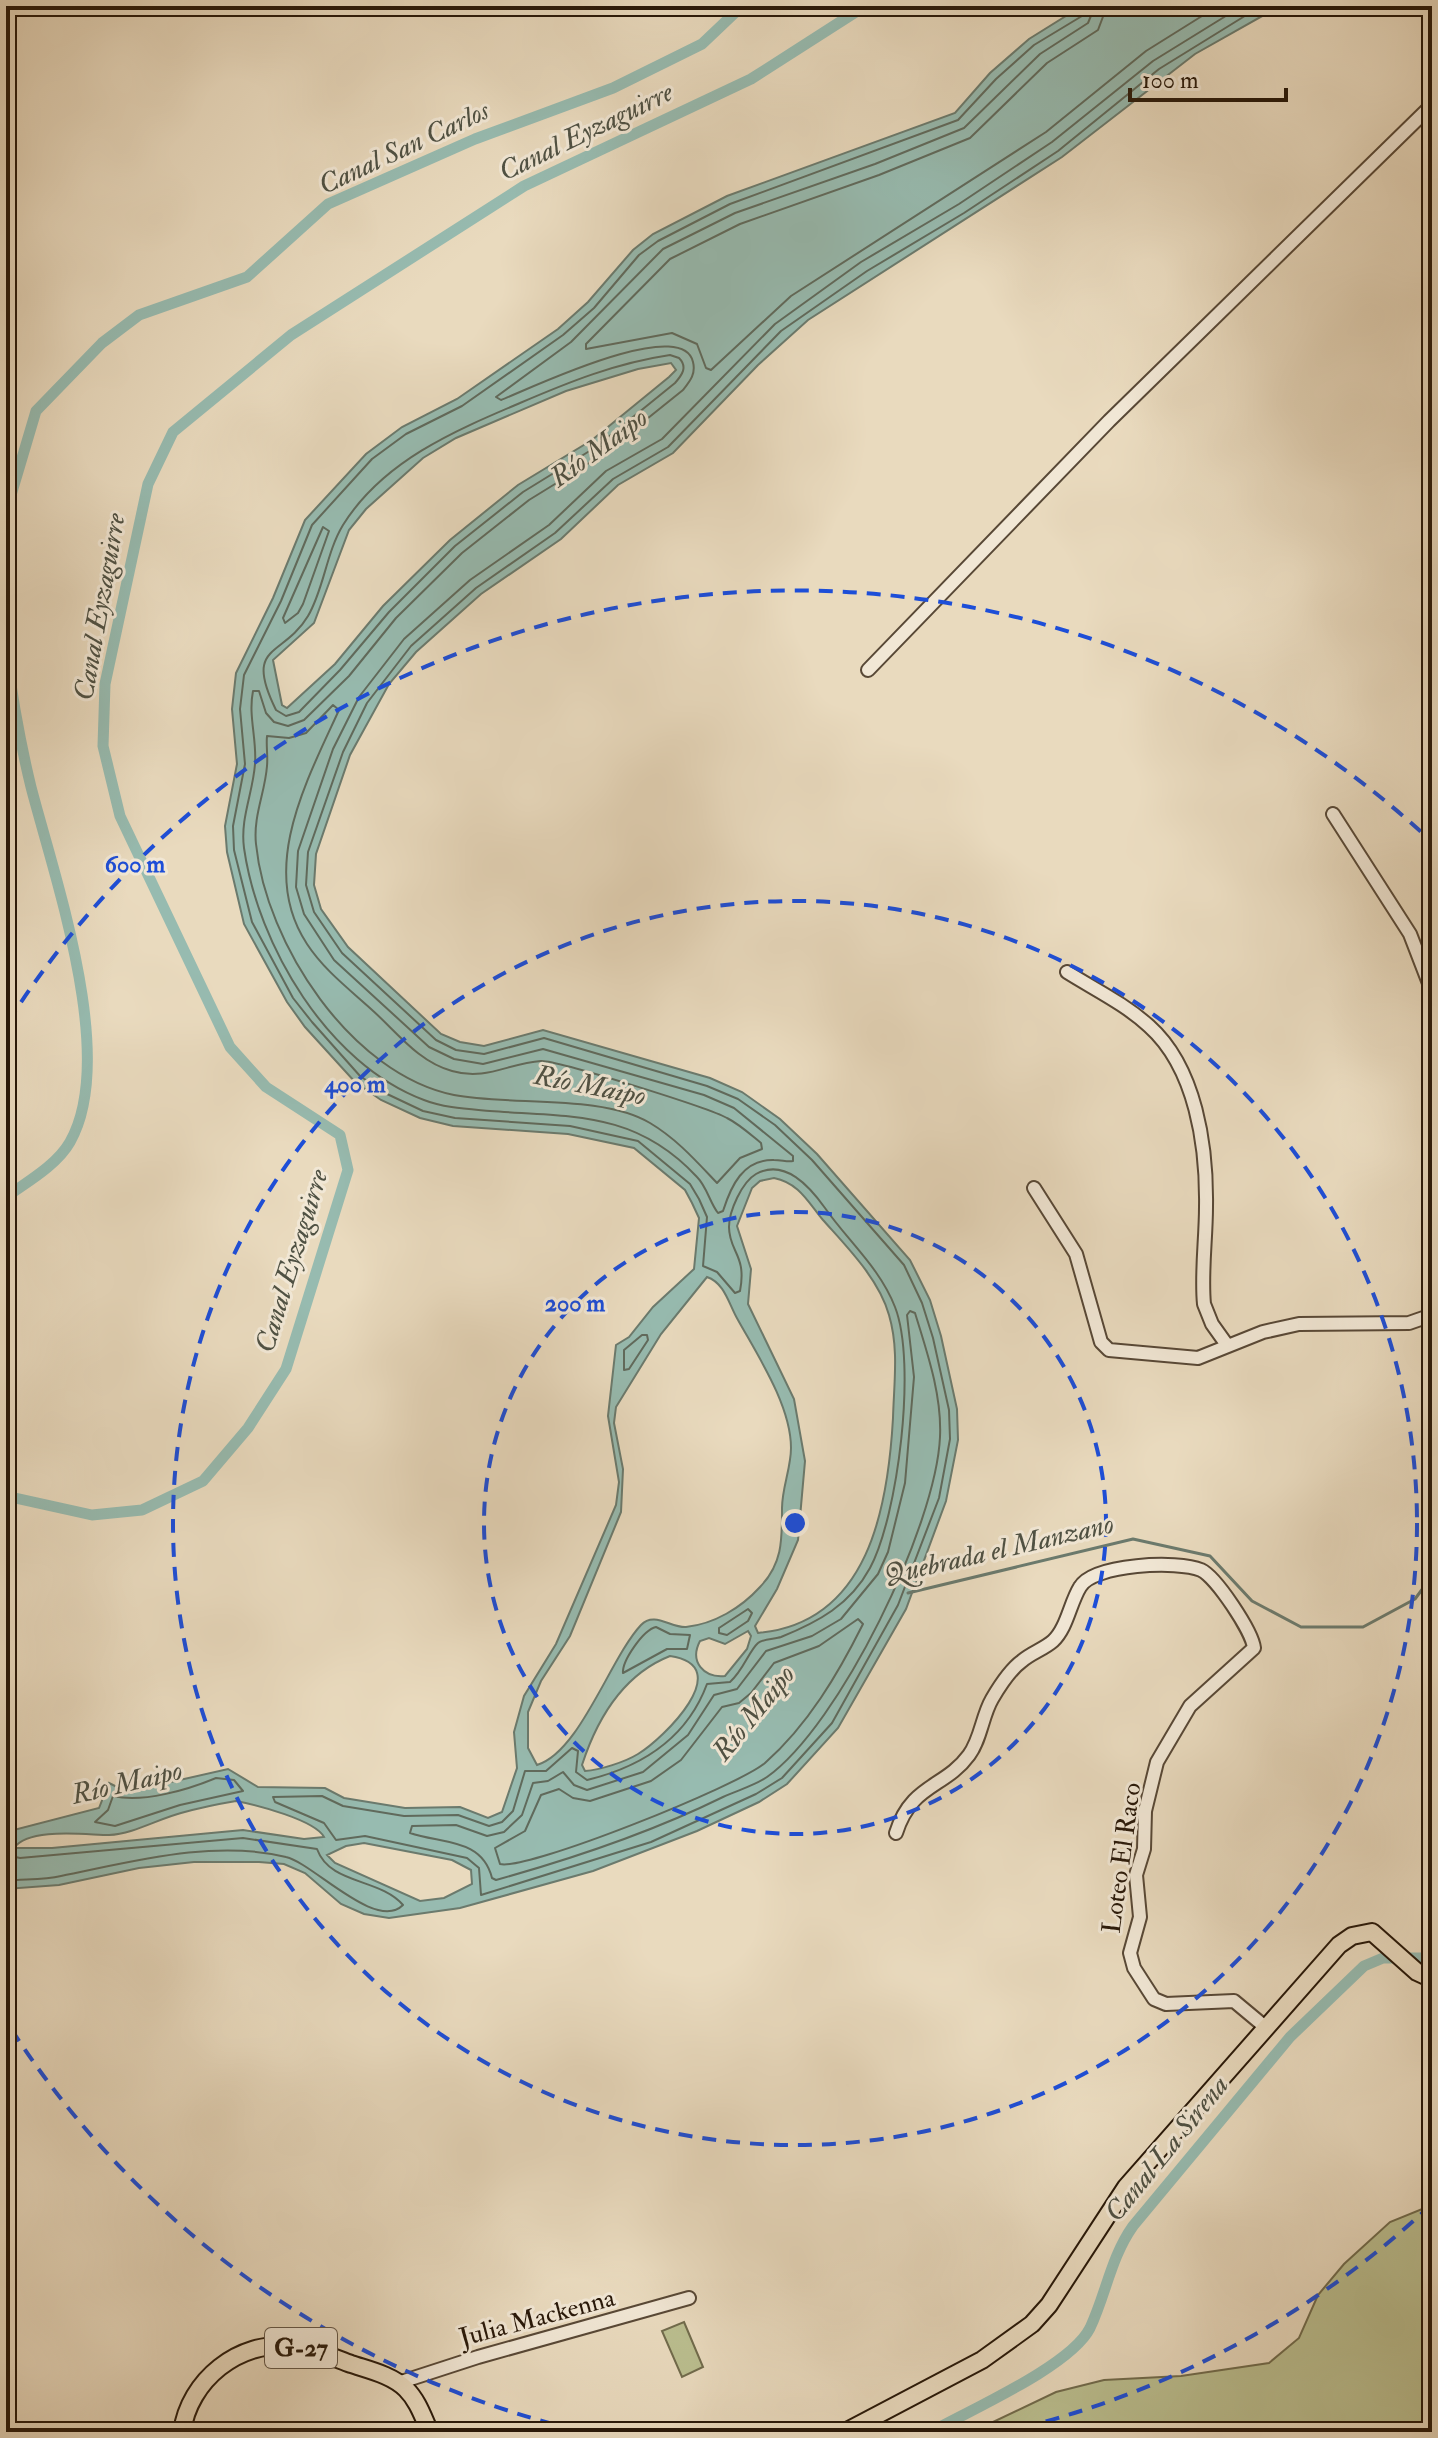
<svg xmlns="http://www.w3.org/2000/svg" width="1438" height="2438" font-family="'IM FELL Double Pica',serif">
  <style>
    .green { fill: #babe8f; stroke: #716b4c; stroke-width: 2 }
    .water { fill: #97bbb0; stroke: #6b7a6d; stroke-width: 2; fill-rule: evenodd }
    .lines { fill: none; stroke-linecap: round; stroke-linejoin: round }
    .shore { stroke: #606a5c; stroke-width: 2 }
    .stream { stroke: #6b7a6d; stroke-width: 3 }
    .canal { stroke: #97bbb0; stroke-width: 11 }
    .minor-casing { stroke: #584836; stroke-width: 16 }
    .major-casing { stroke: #281809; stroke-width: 20 }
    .minor { stroke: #f1e7d5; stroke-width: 12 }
    .major { stroke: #e9dabe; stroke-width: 16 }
    .ring { fill: none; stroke: #1d4ed8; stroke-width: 4; stroke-dasharray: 14 10 }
    .labels { text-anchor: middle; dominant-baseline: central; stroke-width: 6; stroke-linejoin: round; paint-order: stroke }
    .shield { fill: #f1e7d5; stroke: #645646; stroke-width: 2 }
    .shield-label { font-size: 24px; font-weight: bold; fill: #281809 }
    .street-label { font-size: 26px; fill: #281809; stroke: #f1e7d5 }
    .water-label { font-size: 28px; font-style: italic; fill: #4f5143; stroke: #f1e7d5 }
    .centre { fill: #1d4ed8; stroke: #f1e7d5; stroke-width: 4 }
    .ring-label { font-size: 24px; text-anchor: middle; font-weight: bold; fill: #1d4ed8; stroke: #f1e7d5; stroke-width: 6; stroke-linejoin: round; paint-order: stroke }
  </style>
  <rect width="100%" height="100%" fill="#e9dabe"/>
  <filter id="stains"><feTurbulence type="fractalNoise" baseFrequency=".0025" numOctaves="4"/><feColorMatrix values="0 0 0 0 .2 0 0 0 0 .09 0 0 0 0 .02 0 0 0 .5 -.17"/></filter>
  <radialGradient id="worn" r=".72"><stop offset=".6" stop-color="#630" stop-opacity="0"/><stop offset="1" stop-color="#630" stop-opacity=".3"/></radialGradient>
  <!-- green -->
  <g class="green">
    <polygon points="1432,2205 1432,2432 972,2432 1056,2392 1104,2380 1181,2376 1269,2363 1299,2338 1318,2295 1344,2264 1390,2222"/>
    <polygon points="684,2322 703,2367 682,2377 662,2331"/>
  </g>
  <!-- water -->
  <path class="water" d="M1082,6h198l-85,48 -133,103 -254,163 -50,45 -85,88 -55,32 -57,54 -80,55 -65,58 -27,32 -39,71 -34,99 -2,31 7,24 27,38 93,87 19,8 24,4 59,-16 167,48 32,14 38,27 37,35 93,106 20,40 11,36 16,73 1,31 -12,61 -40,108 -68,119 -51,56 -28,18 -62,29 -104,40 -133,37 -71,10 -25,-4 -23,-10 -36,-31 -21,-9 -25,-2h-65l-55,6 -80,17 -53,4v-57l93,-24 10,-25 18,9 101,-23 30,18 67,1 19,10 61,10 55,-1 28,11 14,-6 15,-44 -3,-36 10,-36 32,-52 60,-139 3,-23 -11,-66 8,-71 13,-8 24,-30 41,-38 5,-51 -7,-15 -7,-13 -51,-42 -66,-14 -115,-8 -33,-8 -39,-18 -26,-18 -50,-55 -18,-25 -43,-78 -17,-72 -2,-26 12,-62 -5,-55 4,-36 37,-75 32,-78 61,-66 36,-27 55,-28 101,-70 30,-27 45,-52 20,-16 74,-38 228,-83 35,-40 39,-34zM671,363l5,7 -7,7 -77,63 -74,45 -68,55 -67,66 -48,58 -48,44 -5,-3 -9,-45 41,-37 35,-93 17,-21 57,-51 33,-20 110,-47 72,-22zM774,1178c25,5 34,24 49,42 24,27 56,59 66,95 10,34 5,67 4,103 -5,89 -24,205 -135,215l-3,-7 22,-37 21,-49 7,-79 -11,-62 -46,-95 3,-35 -14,-43 15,-38 8,-7zM707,1277c18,6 22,28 31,43 20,36 53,86 53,128 0,20 -9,40 -9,60 0,31 1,55 -22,79 -19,21 -46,37 -74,40 -15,1 -32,-16 -45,-2 -31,33 -61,127 -104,140l-9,-17v-36l13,-31 29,-45 51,-124 2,-43 -9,-46 2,-16 45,-73zM748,1631l3,5 -4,13 -22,27c-21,2 -36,-14 -25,-35l9,-3 16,6zM670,1656c68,10 -7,83 -32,98 -13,8 -38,16 -53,17l-3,-6c15,-46 40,-90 88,-109zM236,1801c21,4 79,19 88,36l-20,2 -61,-9 -191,18h-38c15,-21 73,-13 95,-13 24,-1 49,-16 72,-22 18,-5 37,-9 55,-12zM364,1843l88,17 19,10 1,14 -28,14 -24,3 -85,-38 -8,-8 19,-9z"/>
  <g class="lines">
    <!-- shore -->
    <g class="shore">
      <path d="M1085,6l-3,10 -48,29 -38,34 -38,41 -228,84 -72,37 -19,14 -45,53 -31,27 -101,71 -56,28 -34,25 -60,66 -31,76 -37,74 -4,34 5,55 -12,62 1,24 18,72 41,76 19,24 48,54 25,17 38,18 32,7 115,8 68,15 52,43 9,15 8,18 -4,49 14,6 18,21 5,-2c7,-36 -11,-39 -11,-64 0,-16 13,-45 27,-53 29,-16 54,13 69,34 23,33 55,60 70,99 22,56 3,209 -25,261 -20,37 -52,54 -89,69 -6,2 -19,2 -23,6 -9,8 -15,28 -28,39l-23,2c-20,54 -66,83 -120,96l-11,-8 2,-21 -6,-3 -26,23h-21l-12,40 -11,11 -13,4 -31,-11 -54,1 -61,-10 -21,-10 -49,1 2,5 49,21 12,17 29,-4 102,22 12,10 2,27 170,-53 105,-48 26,-16 50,-55 66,-118 41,-107 11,-59 -1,-29 -16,-72 -11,-35 -18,-38 -92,-105 -37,-35 -37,-26 -31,-13 -163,-48 -60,16 -28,-4 -20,-10 -94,-87 -28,-41 -8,-27 2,-33 35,-100 24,-49 44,-57 65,-58 79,-55 58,-54 55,-32 113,-116 86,-60 97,-58 94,-62 101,-82 102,-63"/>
      <path d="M1095,6l-7,17 -48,31 -76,74 -89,36 -140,49 -72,36 -92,93 -75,55 5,3c28,-11 181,-85 192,-38 3,12 -3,19 -10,28l-81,65 -73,45 -67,53 -66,65 -47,58 -45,44 -16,6 -14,-4 -8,-9 -7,-22h-6c-5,25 4,48 2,73 -2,29 -15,54 -11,84 14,98 84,216 180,252 20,8 44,9 66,11 82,6 146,0 207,66 10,10 13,26 21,36l5,-2c8,-25 20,-52 51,-51 8,0 13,2 19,1v-5l-59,-48 -30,-13 -161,-46 -60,15 -29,-5 -25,-12 -95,-87 -30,-46 -8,-27 2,-36 35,-102 26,-52 45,-58 66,-59 79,-55 57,-54 56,-32 113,-115 86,-62 98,-58 93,-62 101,-81 89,-55"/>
      <polyline points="1107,6 1098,30 1047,63 970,138 879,175 740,224 670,259 586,344 586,349 672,333 697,344 706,368 711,370 791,296 1046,132 1146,51 1218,6"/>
      <path d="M670,355l9,3c9,9 3,17 -4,25l-79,64 -73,45 -68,54 -66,66 -49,58 -41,42 -13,4 -10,-6c-33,-67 7,-52 32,-94 16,-27 18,-63 35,-91 40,-64 111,-94 177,-122 49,-21 96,-40 150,-48z"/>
      <polygon points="323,527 329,531 303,604 298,613 285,623 283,618"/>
      <path d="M333,705l6,5c-33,72 -81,160 -32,234 17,26 42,45 64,65 25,22 47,53 81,62 34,10 57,-8 89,-10 16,-1 168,47 186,57 12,6 23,16 34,25l1,6 -22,9 -23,25c-20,-21 -40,-44 -67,-60 -48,-29 -140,-17 -196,-28 -103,-21 -188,-151 -198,-251 -3,-28 9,-51 11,-78 1,-10 -1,-20 0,-30l22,2 17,-5z"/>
      <path d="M910,1311l5,2c12,39 27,82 25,124 -4,89 -100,288 -173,340 -13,9 -29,13 -44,20 -73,36 -148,61 -227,83l-4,-2c-10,-40 -50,-34 -82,-45l2,-7 44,-1 31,11 17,-4 18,-17 11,-32 15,-2 15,-9 11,13 13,5 56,-18 45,-37 26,-40 23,-6 29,-38 46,-15 29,-17 37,-45 10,-22 17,-69 9,-106 -7,-62z"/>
      <polygon points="642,1335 647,1335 648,1340 629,1369 624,1370 624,1350"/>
      <polygon points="748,1609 752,1613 748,1621 727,1635 719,1633 719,1628"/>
      <path d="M858,1619l5,5c-25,50 -55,101 -98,139 -25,22 -238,108 -265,101l-5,-16 30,-17 16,-36 18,-6 14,9 17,3 61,-20 30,-21 41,-53 17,-4 12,-10 23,-30 45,-17z"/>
      <path d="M656,1627l14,7 20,1 -3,14h-20l-44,24c-1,-12 20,-43 33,-46z"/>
      <path d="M216,1778l18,2 9,11 -63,14 -65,21 -20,-4 13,-12 5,-14c30,7 74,-6 103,-18z"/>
      <path d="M6,1848l5,8 9,2 223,-20 74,11c13,36 63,29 86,56 -27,27 -90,-42 -117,-48 -72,-18 -155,5 -225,19 -18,4 -37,3 -55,5"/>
    </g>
    <!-- stream -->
    <polyline class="stream" points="908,1593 1133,1539 1210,1556 1252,1601 1301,1627 1363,1627 1415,1599 1432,1576"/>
    <!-- canal -->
    <g class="canal">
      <polyline points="6,512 36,411 102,343 139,315 247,277 328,204 475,139 613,88 702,44 742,6"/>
      <path d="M6,650c6,46 14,92 25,137 23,89 87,271 39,355 -13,23 -43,40 -64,55"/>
      <polyline points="6,1496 92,1515 142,1510 203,1481 248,1428 286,1369 348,1170 340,1135 266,1087 230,1047 120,816 103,746 105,684 148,484 173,432 291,335 524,186 751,79 865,6"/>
      <path d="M931,2432c39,-22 140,-66 159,-104 16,-34 21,-71 43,-102l157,-189 74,-71 19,-8h49"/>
    </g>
    <!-- minor casing -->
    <g class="minor-casing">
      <g id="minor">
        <polyline points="868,670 1109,421 1432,105"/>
        <polyline points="1333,814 1410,934 1432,991"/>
        <path d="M1067,972c27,17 58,32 82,54 47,42 58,120 57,181 0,32 -5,66 -2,97l8,20 15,21"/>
        <polyline points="1034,1188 1076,1254 1101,1342 1109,1350 1198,1358 1263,1332 1299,1324 1409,1323 1432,1315"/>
        <path d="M896,1833c15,-49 49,-45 73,-78 12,-16 13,-39 23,-56 7,-12 19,-30 30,-38 9,-8 22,-12 31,-20 14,-13 17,-38 27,-54 13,-23 98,-27 121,-17 15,7 51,61 53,78l-64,58 -33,56 -12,49 -1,38 -8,26 4,42 -10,36 4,15 20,31 12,5 68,-3 30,25"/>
        <polyline points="398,2383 478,2357 689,2298"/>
        <polyline points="6,2430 10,2432"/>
      </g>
    </g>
    <!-- major casing -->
    <g class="major-casing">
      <g id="major">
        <path d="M182,2432c7,-52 57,-92 110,-86 20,2 40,11 59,18 18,6 41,11 55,25 12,12 17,28 24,43"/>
        <polyline points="845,2432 982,2360 1032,2324 1049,2305 1126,2187 1339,1945 1352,1936 1372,1932 1417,1972 1432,1979"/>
      </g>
    </g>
    <!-- minor -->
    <use href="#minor" class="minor"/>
    <!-- major -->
    <use href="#major" class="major"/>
  </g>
  <!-- distance rings -->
  <g class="ring">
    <circle cx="795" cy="1523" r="311"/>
    <circle cx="795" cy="1523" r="622"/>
    <path d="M1431 2205A933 933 0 0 1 1013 2430M577 2430A933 933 0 0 1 8 2024M8 1022A933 933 0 0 1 1431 841"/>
  </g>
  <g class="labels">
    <!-- shield labels -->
    <rect class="shield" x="265" y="2328" width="72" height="40" rx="6"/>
    <g class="shield-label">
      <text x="301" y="2348">G-27</text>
    </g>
    <!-- street labels -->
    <g class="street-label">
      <text transform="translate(1122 1858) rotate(-82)">Loteo El Raco</text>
      <text transform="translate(537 2318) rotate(-15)">Julia Mackenna</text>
    </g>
    <!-- water labels -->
    <g class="water-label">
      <text transform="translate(586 132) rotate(-26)">Canal Eyzaguirre</text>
      <text transform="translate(404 148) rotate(-25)">Canal San Carlos</text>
      <text transform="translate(599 448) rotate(-36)">Río Maipo</text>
      <text transform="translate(100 607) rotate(-80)">Canal Eyzaguirre</text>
      <text transform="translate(590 1086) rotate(11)">Río Maipo</text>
      <text transform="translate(292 1261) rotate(-73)">Canal Eyzaguirre</text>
      <text transform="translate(999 1550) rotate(-13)">Quebrada el Manzano</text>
      <text transform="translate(754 1713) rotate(-51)">Río Maipo</text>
      <text transform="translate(127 1783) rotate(-13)">Río Maipo</text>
      <text transform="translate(1167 2149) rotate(-51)">Canal La Sirena</text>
    </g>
  </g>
  <circle cx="795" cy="1523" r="12" class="centre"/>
  <g class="ring-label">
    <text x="135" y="872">600 m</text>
    <text x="355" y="1092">400 m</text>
    <text x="575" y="1311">200 m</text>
  </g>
  <!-- margin -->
  <rect width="1438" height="2438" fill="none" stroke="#e9dabe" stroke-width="32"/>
  <rect x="8" y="8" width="1422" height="2422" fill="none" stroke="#281809" stroke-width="4"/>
  <rect x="16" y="16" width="1406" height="2406" fill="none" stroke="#281809" stroke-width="2"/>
  <!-- scale -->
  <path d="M1130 88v12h156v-12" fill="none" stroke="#281809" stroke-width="4"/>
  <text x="1142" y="88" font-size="24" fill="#281809" stroke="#f1e7d5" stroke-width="6" paint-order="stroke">100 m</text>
  <rect width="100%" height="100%" filter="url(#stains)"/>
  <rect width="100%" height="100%" fill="url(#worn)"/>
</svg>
